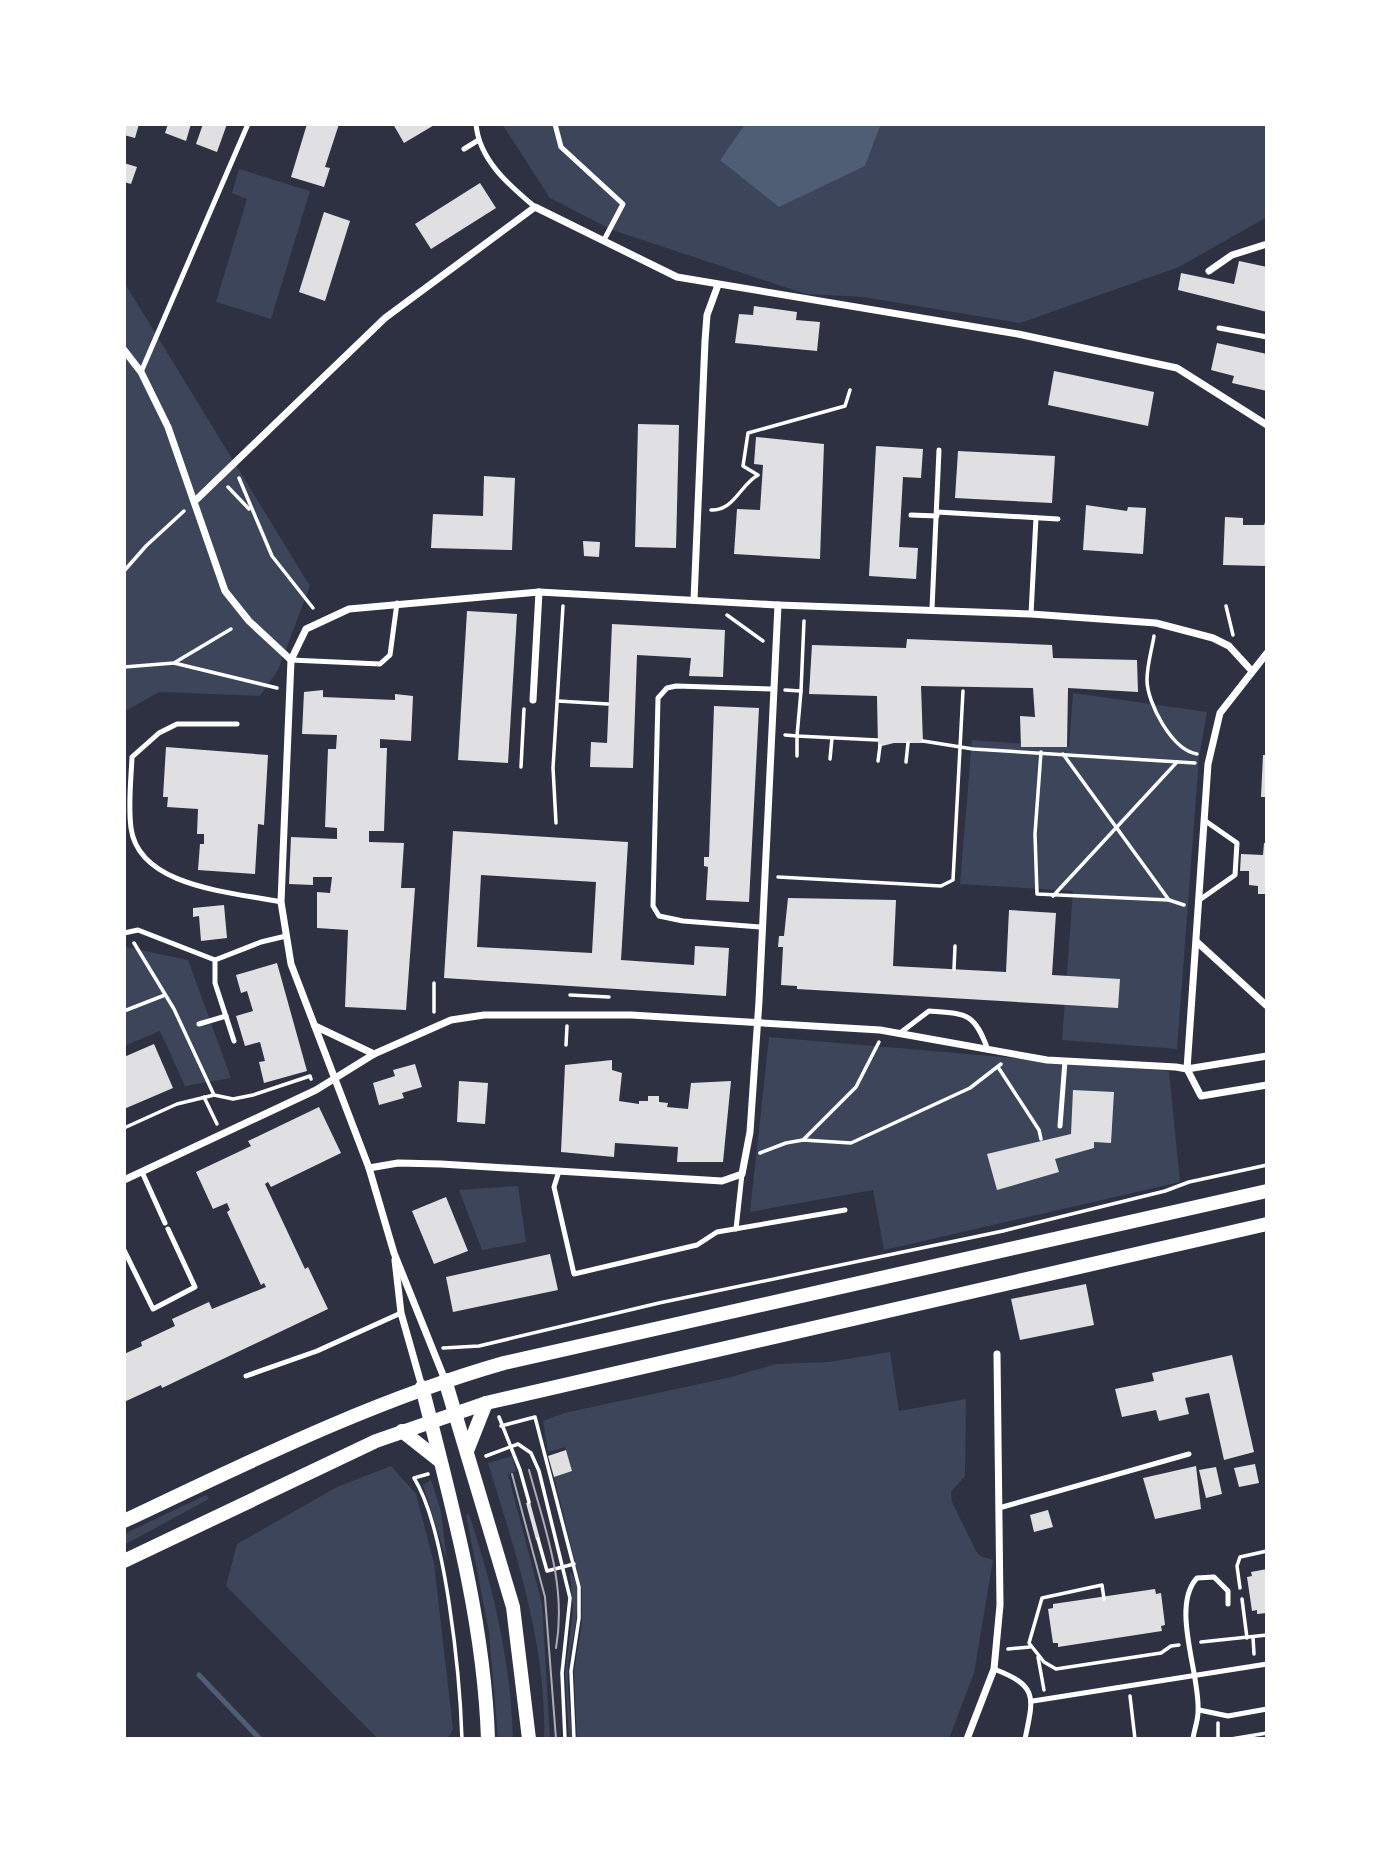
<svg xmlns="http://www.w3.org/2000/svg" width="1391" height="1863" font-family="Spectral,serif">
  <style>
    .green { fill: #3c4559 }
    .water { fill: #4f5d75 }
    .lines { fill: none; stroke-linecap: round; stroke-linejoin: round }
    .stream { stroke: #4f5d75; stroke-width: 5 }
    .building { fill: #e0e0e3; fill-rule: evenodd }
    .path { stroke: #fff; stroke-width: 3.5 }
    .service { stroke: #fff; stroke-width: 5 }
    .minor { stroke: #fff; stroke-width: 7 }
    .secondary { stroke: #fff; stroke-width: 14 }
    .tram { stroke: #abadb3; stroke-width: 2 }
  </style>
  <rect width="100%" height="100%" fill="#2d3142"/>
  <!-- green -->
  <g class="green">
    <polygon points="502,124 745,124 720,160 865,166 881,124 1267,124 1267,217 1179,267 1020,323 863,297 806,294 612,230 550,198"/>
    <polygon points="239,169 310,191 271,319 216,302 247,199 232,193"/>
    <polygon points="124,282 310,586 278,670 260,696 159,692 124,712"/>
    <polygon points="1073,693 1207,712 1199,758 1177,1049 1062,1040 1073,891 960,884 972,740 1069,747"/>
    <polygon points="126,947 188,960 231,1078 185,1086 160,1031 124,1046"/>
    <polygon points="769,1037 1169,1071 1180,1182 884,1250 873,1190 750,1212"/>
    <polygon points="518,1186 526,1242 482,1250 459,1190"/>
    <polygon points="890,1352 899,1411 966,1399 965,1476 951,1492 952,1502 976,1551 980,1556 993,1560 974,1673 949,1739 577,1739 574,1671 582,1623 582,1590 554,1477 572,1471 565,1447 548,1452 543,1421 564,1413 727,1378 776,1364 829,1362"/>
    <path d="M512,1456l4,15 -8,3 34,130 8,135h-6c3,-94 -29,-188 -56,-276z"/>
    <polygon points="391,1466 416,1494 434,1563 453,1729 448,1739 378,1739 226,1586 237,1544 337,1487"/>
    <polygon points="431,1480 441,1511 447,1561 423,1485"/>
    <polygon points="206,1495 209,1499 124,1545 124,1534"/>
    <path d="M469,1514c24,73 42,148 44,225h-15l-9,-107 -23,-117z"/>
    <path d="M570,1572c18,16 0,73 -2,95 -1,24 3,48 4,72h-3l-4,-65 8,-63z"/>
  </g>
  <!-- water -->
  <polygon class="water" points="745,124 881,124 865,166 779,207 720,160"/>
  <g class="lines">
    <!-- stream -->
    <polyline class="stream" points="199,1675 260,1739"/>
  </g>
  <!-- building -->
  <g class="building">
    <polygon points="124,124 139,124 135,138 124,135"/>
    <polygon points="168,124 191,124 186,141 165,133"/>
    <polygon points="203,124 227,124 217,152 196,144"/>
    <polygon points="307,124 339,124 325,167 330,168 324,187 291,177"/>
    <polygon points="393,124 436,124 404,143"/>
    <polygon points="124,163 137,167 131,184 124,182"/>
    <polygon points="480,183 496,208 431,249 415,224"/>
    <polygon points="324,212 350,221 325,301 299,292"/>
    <polygon points="1239,261 1267,267 1267,312 1178,290 1181,273 1234,284"/>
    <polygon points="754,306 797,312 796,320 820,322 817,351 735,343 739,314 753,315"/>
    <polygon points="1217,343 1267,354 1267,391 1232,383 1234,376 1211,370"/>
    <polygon points="1054,371 1154,392 1148,426 1048,405"/>
    <polygon points="638,424 679,425 676,548 635,547"/>
    <polygon points="756,437 824,444 820,559 734,554 737,509 760,510 763,465 754,464"/>
    <polygon points="876,446 923,449 921,478 903,477 899,547 918,548 916,579 869,576"/>
    <polygon points="958,451 1055,456 1052,503 955,498"/>
    <polygon points="484,476 515,478 512,550 431,548 433,514 483,516"/>
    <polygon points="1086,505 1127,511 1128,507 1146,508 1143,554 1083,550"/>
    <polygon points="1225,517 1243,518 1243,525 1264,525 1267,517 1267,566 1223,565"/>
    <polygon points="583,541 600,542 599,557 584,556"/>
    <polygon points="467,611 517,614 508,763 458,760"/>
    <polygon points="612,624 725,630 723,677 689,676 691,658 637,655 633,768 590,767 591,742 607,743"/>
    <polygon points="907,639 1052,645 1053,658 1137,660 1138,692 1068,688 1067,747 1021,747 1020,716 1035,717 1033,688 921,686 923,743 894,743 878,747 877,696 809,694 812,645 906,648"/>
    <polygon points="323,690 323,697 395,700 395,694 413,696 411,741 380,739 380,748 387,748 384,831 369,831 369,842 404,843 401,888 415,888 406,1010 345,1007 348,930 317,928 317,892 330,893 332,877 313,877 313,885 289,884 291,837 337,839 337,828 325,827 328,749 336,749 337,735 302,734 304,692"/>
    <polygon points="714,706 759,708 749,902 706,900 708,867 704,866 704,857 709,857"/>
    <polygon points="166,747 268,755 264,825 258,824 255,874 198,870 200,844 204,844 204,834 197,834 198,809 167,807 168,797 163,797"/>
    <polygon points="1263,755 1267,755 1267,797 1261,797"/>
    <path d="M453,831l175,11 -7,118 73,5 1,-19 34,2 -3,48 -282,-18zM481,875l115,7 -4,71 -115,-6z"/>
    <polygon points="1264,843 1267,843 1267,894 1258,894 1258,886 1249,885 1249,871 1240,871 1241,854 1263,855"/>
    <polygon points="788,898 896,900 893,966 1006,972 1009,910 1056,913 1052,975 1120,979 1118,1008 797,989 797,986 781,985 783,947 778,947 779,936 784,936"/>
    <polygon points="224,905 227,938 201,941 199,916 193,917 193,908"/>
    <polygon points="277,963 307,1071 264,1083 259,1062 265,1061 260,1042 245,1046 236,1016 253,1011 247,991 241,993 236,975"/>
    <polygon points="154,1044 173,1088 124,1109 124,1057"/>
    <polygon points="612,1060 612,1070 622,1073 619,1101 639,1104 639,1101 648,1101 648,1096 659,1096 659,1102 668,1103 667,1107 688,1109 691,1083 731,1081 723,1162 677,1162 678,1147 615,1143 614,1157 561,1152 565,1065"/>
    <polygon points="415,1064 422,1087 402,1093 404,1098 379,1105 373,1083 395,1076 393,1070"/>
    <polygon points="459,1081 488,1083 485,1124 457,1122"/>
    <polygon points="1073,1090 1114,1092 1111,1143 1094,1142 1094,1148 1055,1159 1059,1172 997,1190 987,1154 1071,1134"/>
    <polygon points="319,1107 341,1153 271,1187 268,1182 265,1184 305,1269 308,1267 328,1309 162,1388 161,1385 124,1402 124,1354 142,1346 141,1342 175,1326 172,1319 209,1302 212,1309 266,1287 264,1283 261,1285 227,1212 230,1210 227,1203 213,1209 196,1172 251,1146 248,1141"/>
    <polygon points="446,1197 468,1251 434,1264 412,1211"/>
    <polygon points="550,1254 558,1290 453,1312 446,1277"/>
    <polygon points="1086,1284 1094,1325 1020,1340 1011,1299"/>
    <polygon points="1232,1355 1254,1452 1224,1460 1209,1393 1185,1398 1189,1414 1159,1421 1156,1410 1122,1417 1115,1389 1154,1381 1152,1373"/>
    <polygon points="566,1450 572,1471 554,1477 548,1456"/>
    <polygon points="1255,1464 1259,1483 1239,1487 1234,1468"/>
    <polygon points="1196,1466 1201,1509 1155,1519 1143,1478"/>
    <polygon points="1216,1467 1222,1494 1206,1498 1199,1470"/>
    <polygon points="530,1502 540,1539 536,1540 526,1503"/>
    <polygon points="1048,1510 1053,1527 1034,1532 1030,1515"/>
    <polygon points="1267,1569 1267,1613 1257,1614 1257,1610 1252,1611 1247,1577 1252,1576 1251,1572"/>
    <polygon points="1155,1589 1156,1594 1161,1593 1165,1625 1161,1626 1162,1631 1058,1647 1058,1643 1053,1643 1048,1609 1053,1608 1053,1604"/>
  </g>
  <g class="lines">
    <!-- path -->
    <g class="path">
      <polyline points="239,478 272,556 313,608"/>
      <polyline points="228,487 249,509"/>
      <path d="M711,510c23,1 29,-25 47,-35l-15,-9 5,-33 97,-27 5,-16"/>
      <polyline points="124,571 146,546 184,511"/>
      <polyline points="1226,606 1233,635"/>
      <polyline points="727,615 763,641"/>
      <path d="M1154,636c-2,13 -7,29 -7,44 0,23 25,70 50,74"/>
      <polyline points="174,663 277,688"/>
      <polyline points="124,667 174,663 231,629"/>
      <polyline points="785,690 801,691 797,736 877,740"/>
      <polyline points="801,691 804,621"/>
      <polyline points="558,701 608,704"/>
      <polyline points="785,735 797,736 797,756"/>
      <polyline points="923,741 973,749 1195,763"/>
      <polyline points="1041,752 1035,834 1037,894 1169,900 1184,905"/>
      <polyline points="1063,754 1169,900"/>
      <polyline points="830,759 832,738"/>
      <polyline points="878,761 880,746"/>
      <polyline points="906,762 908,743"/>
      <polyline points="521,767 524,709"/>
      <polyline points="556,823 553,768 563,606"/>
      <polyline points="778,877 941,886 953,880 963,691"/>
      <polyline points="1053,896 1177,762"/>
      <polyline points="134,943 174,1009 214,1095"/>
      <polyline points="954,969 955,946"/>
      <polyline points="570,995 609,997"/>
      <polyline points="124,1011 165,995"/>
      <polyline points="434,1012 434,983"/>
      <polyline points="566,1045 567,1026"/>
      <polyline points="998,1067 1039,1130 1041,1139"/>
      <polyline points="204,1097 217,1124"/>
      <polyline points="124,1128 177,1104 214,1095 233,1099 253,1095 310,1076 311,1079"/>
      <polyline points="803,1140 856,1087 879,1042"/>
      <polyline points="760,1153 786,1143 803,1140 851,1143 970,1088 1001,1064"/>
      <polyline points="443,1348 479,1346 659,1303 1003,1231 1165,1191 1189,1182 1267,1165"/>
      <polyline points="499,1417 520,1470 529,1502"/>
      <polyline points="501,1426 535,1417 579,1587 579,1618 571,1671 574,1739"/>
      <polyline points="486,1456 518,1444 531,1453 539,1471 570,1598 562,1673 565,1739"/>
      <path d="M428,1474l-14,4c32,51 46,199 48,261"/>
      <polyline points="538,1539 547,1571 574,1564"/>
      <polyline points="1240,1588 1237,1566 1240,1557 1267,1551"/>
      <polyline points="1104,1599 1102,1585 1042,1598 1029,1643 1044,1662 1056,1669 1161,1653 1171,1646 1179,1645"/>
      <polyline points="1242,1599 1247,1638"/>
      <polyline points="1253,1637 1254,1654"/>
      <polyline points="1201,1642 1267,1635"/>
      <polyline points="1008,1649 1030,1647"/>
      <polyline points="1038,1657 1044,1690"/>
      <polyline points="1130,1696 1135,1739"/>
      <polyline points="1218,1723 1218,1739"/>
      <polyline points="1231,1739 1267,1733"/>
    </g>
    <!-- service -->
    <g class="service">
      <path d="M476,124c3,36 33,61 59,83"/>
      <polyline points="555,124 561,147 623,204 604,240"/>
      <polyline points="464,149 477,141"/>
      <polyline points="1219,328 1267,337"/>
      <polyline points="141,372 248,124"/>
      <polyline points="937,512 1058,519"/>
      <polyline points="911,515 937,516"/>
      <polyline points="932,609 939,450"/>
      <polyline points="1031,614 1036,518"/>
      <polyline points="291,660 380,664 390,655 397,603"/>
      <path d="M237,724h-60l-18,9 -27,24c-1,23 -4,48 -1,71 8,60 103,64 150,74"/>
      <polyline points="1198,901 1235,875 1237,843 1204,820"/>
      <polyline points="760,927 683,921 659,916 653,906 658,698 667,688 676,686 774,689"/>
      <polyline points="124,933 138,930 215,960 261,942 286,936"/>
      <polyline points="215,960 215,983 234,1041"/>
      <polyline points="199,1024 226,1016"/>
      <path d="M900,1033l29,-22c38,3 45,1 59,39"/>
      <polyline points="1060,1126 1065,1061"/>
      <polyline points="559,1171 554,1187 574,1274 697,1245 717,1232 845,1210"/>
      <polyline points="142,1172 165,1223"/>
      <polyline points="736,1229 742,1174"/>
      <polyline points="124,1250 153,1309 195,1287 168,1229"/>
      <polyline points="246,1376 317,1351 401,1313"/>
      <polyline points="999,1508 1189,1454"/>
      <path d="M994,1669c44,17 40,27 31,70"/>
      <polyline points="1033,1701 1267,1664"/>
      <polyline points="1199,1710 1228,1716 1267,1709"/>
      <path d="M1193,1739c1,-9 5,-18 5,-27 3,-36 -28,-105 -1,-134l17,-1 14,14v13"/>
    </g>
    <!-- minor -->
    <g class="minor">
      <polyline points="1209,271 1232,255 1267,244"/>
      <polyline points="124,350 141,372 168,427 225,591 249,621 291,660"/>
      <polyline points="196,500 385,318 535,207 677,277 1018,334 1177,368 1267,425"/>
      <polyline points="694,600 705,341 707,315 718,285"/>
      <polyline points="1267,653 1220,713 1208,764 1187,1069 1267,1056"/>
      <polyline points="533,700 539,592"/>
      <polyline points="1197,942 1267,1006"/>
      <polyline points="315,1026 374,1054"/>
      <polyline points="369,1168 398,1163 441,1164 722,1181 742,1174 750,1132 759,1001 778,605"/>
      <polyline points="124,1180 316,1090 374,1054 451,1020 484,1015 631,1015 880,1030 1047,1060 1176,1067 1187,1069 1201,1096 1267,1085"/>
      <polyline points="395,1260 401,1313 422,1387"/>
      <polyline points="445,1380 394,1253 369,1168 291,964 281,902 291,660 306,629 349,609 539,592 778,605 1031,614 1156,623 1213,638 1229,646 1251,670"/>
      <polyline points="967,1739 994,1669 1000,1605 997,1354"/>
    </g>
    <!-- secondary -->
    <g class="secondary">
      <polyline points="445,1380 513,1607 529,1739"/>
      <path d="M422,1387c29,115 62,232 66,352"/>
      <polyline points="402,1431 440,1461"/>
      <polyline points="467,1451 486,1403"/>
      <path d="M124,1521c125,-59 247,-120 380,-158l763,-172"/>
      <polyline points="124,1561 376,1441 486,1403 1267,1224"/>
    </g>
    <!-- tram -->
    <g class="tram">
      <path d="M529,1470c16,59 38,116 27,178"/>
      <polyline points="512,1474 545,1597 556,1739"/>
    </g>
  </g>
  <!-- border -->
  <rect width="1391" height="1863" fill="none" stroke="#ffffff" stroke-width="252"/>
</svg>
